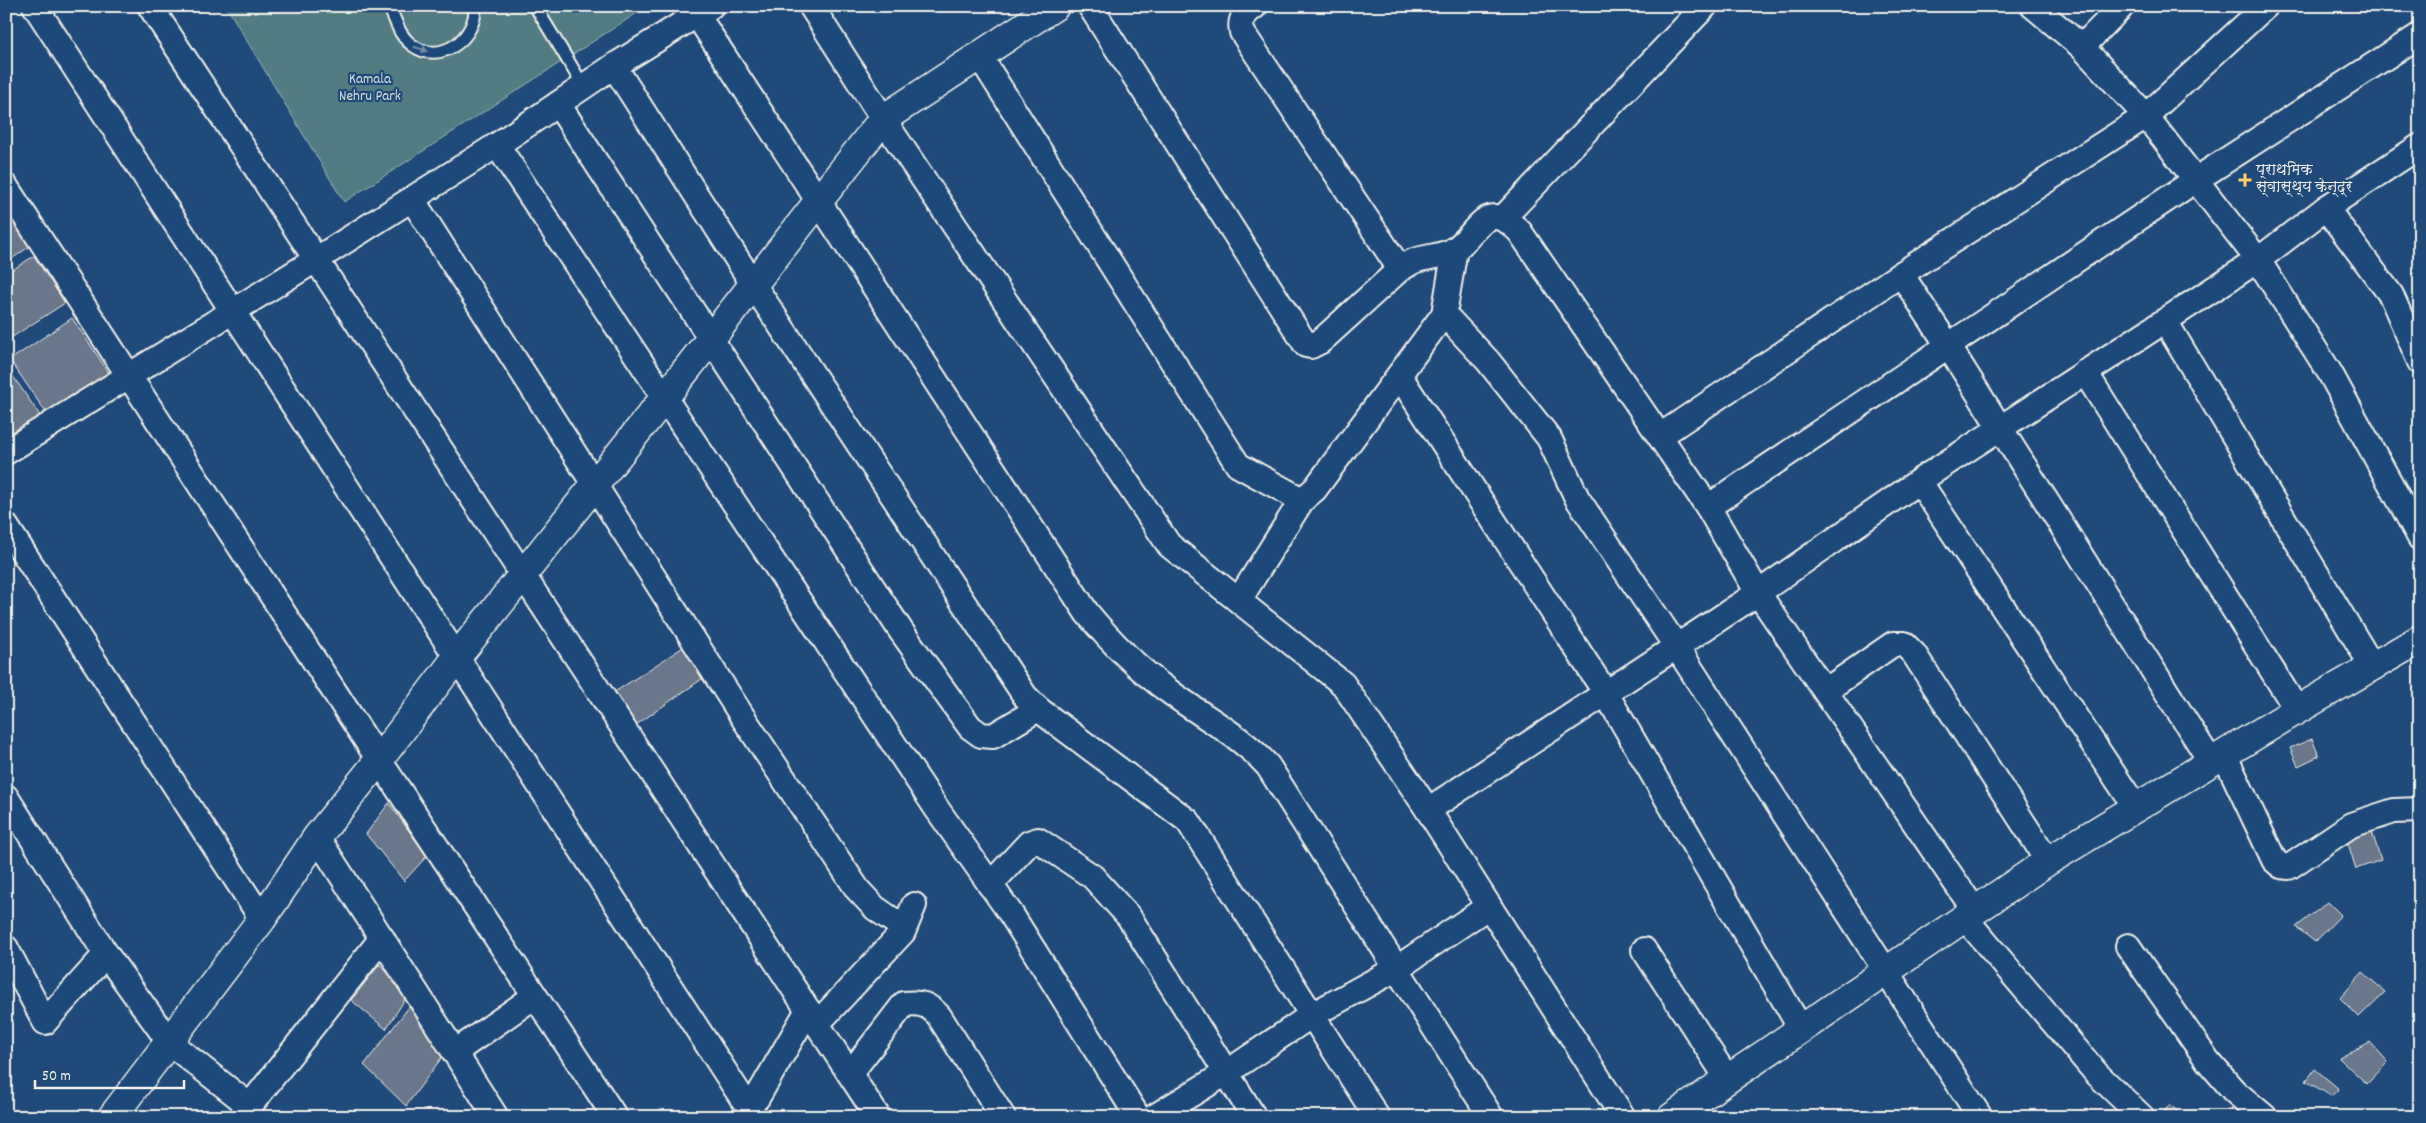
<svg xmlns="http://www.w3.org/2000/svg" width="2426" height="1123" font-family="Dekko,'Playpen Sans Deva',sans-serif">
  <style>
    .green { fill: #537b82; stroke: #a4b6b5 }
    .building { fill: #6a7689; stroke: #f4f1e8 }
    .lines { fill: none; stroke-linecap: round; stroke-linejoin: round }
    .lane-casing { stroke: #f4f1e8; stroke-width: 15 }
    .street-casing { stroke: #f4f1e8; stroke-width: 28 }
    .secondary-casing { stroke: #f4f1e8; stroke-width: 31 }
    .lane { stroke: #1f4a7a; stroke-width: 11 }
    .street { stroke: #1f4a7a; stroke-width: 24 }
    .secondary { stroke: #1f4a7a; stroke-width: 28 }
    .oneway { fill: #748da6 }
    .poi-dot { fill: #ffd166; stroke: #1f4a7a; stroke-width: 2 }
    .labels { text-anchor: middle; dominant-baseline: central; stroke-width: 4.5; stroke-linejoin: round; paint-order: stroke }
    .park-label { font-size: 15px; fill: #dcdfd9; stroke: #1f4a7a }
    .poi-label { font-size: 15px; fill: #f4f1e8; stroke: #1f4a7a; text-anchor: start }
  </style>
  <rect width="100%" height="100%" fill="#1f4a7a"/>
  <filter id="ink" filterUnits="userSpaceOnUse"><feTurbulence type="fractalNoise" baseFrequency=".02" numOctaves="2"/><feDisplacementMap in="SourceGraphic" scale="10" xChannelSelector="R" yChannelSelector="G"/><feConvolveMatrix kernelMatrix="1 2 1 2 8 2 1 2 1" color-interpolation-filters="sRGB"/></filter>
  <g filter="url(#ink)">
    <!-- green -->
    <polygon class="green" points="226,6 648,6 344,202"/>
    <!-- building -->
    <g class="building">
      <polygon points="6,207 33,244 6,263"/>
      <polygon points="34,256 65,303 6,341 6,274"/>
      <polygon points="72,318 111,376 49,417 10,360"/>
      <polygon points="6,366 41,417 6,440"/>
      <polygon points="691,642 712,672 633,727 610,695"/>
      <polygon points="2312,739 2319,756 2298,766 2290,748"/>
      <polygon points="389,803 427,856 404,881 366,834"/>
      <polygon points="2371,829 2381,860 2356,869 2346,837"/>
      <polygon points="2420,875 2420,883 2414,880"/>
      <polygon points="2328,902 2341,915 2315,942 2296,927"/>
      <polygon points="380,964 407,996 386,1029 351,1000"/>
      <polygon points="2363,972 2385,992 2359,1017 2340,998"/>
      <polygon points="409,1007 445,1053 406,1106 364,1065"/>
      <polygon points="2370,1042 2388,1062 2367,1084 2339,1058"/>
      <polygon points="2315,1069 2339,1089 2331,1096 2306,1081"/>
      <polygon points="2170,1104 2183,1117 2166,1117 2163,1113"/>
    </g>
    <g class="lines">
      <!-- lane casing -->
      <g class="lane-casing">
        <g id="lane">
          <path d="M388,6c9,14 9,28 24,39 28,21 65,-7 63,-39"/>
          <polyline points="535,6 584,87"/>
        </g>
      </g>
      <!-- street casing -->
      <g class="street-casing">
        <g id="street">
          <polyline points="35,6 742,1098 752,1102 757,1098 808,1010"/>
          <polyline points="150,6 878,1117"/>
          <polyline points="811,6 883,119 1169,545 1343,684 1428,810 1623,1117"/>
          <path d="M1090,6l216,339 5,1 10,-5 79,-72c5,-2 9,-6 14,-8 13,-5 29,-4 41,-12 25,-17 30,-52 65,-17l188,275 50,86 217,318"/>
          <path d="M1255,6c-10,7 -16,13 -13,26l158,237"/>
          <polyline points="2033,6 2082,47 2146,116 2258,260 2330,373 2420,538"/>
          <path d="M697,15l390,598c24,29 52,57 83,79 33,25 69,42 98,74l223,351"/>
          <polyline points="2082,47 2122,6"/>
          <polyline points="979,55 1238,465 1302,500 1315,489 1444,314 1455,249"/>
          <polyline points="614,66 753,284 1025,696 1038,709 1188,821 1377,1117"/>
          <polyline points="558,104 901,631 970,727 981,735 993,736 1038,709"/>
          <polyline points="497,145 937,809 1011,914 1138,1117"/>
          <polyline points="6,187 379,760 615,1117"/>
          <polyline points="412,199 744,719 858,890 875,908 904,928"/>
          <polyline points="2326,208 2391,295 2420,362"/>
          <polyline points="1503,218 1705,6"/>
          <polyline points="1901,274 1949,347 2211,762"/>
          <polyline points="1444,314 1488,361 1549,438 1577,498 1676,646 1980,1117"/>
          <polyline points="2165,321 2372,666"/>
          <polyline points="2085,372 2297,710"/>
          <polyline points="1399,375 1605,692 1801,1029"/>
          <polyline points="1660,436 1901,274 2146,116 2266,6"/>
          <polyline points="6,452 317,259 497,145 614,66 711,6"/>
          <polyline points="1919,481 2136,808"/>
          <polyline points="1708,507 2197,179 2420,35"/>
          <polyline points="6,526 262,919"/>
          <polyline points="1239,600 1302,500"/>
          <polyline points="1825,691 1893,644 1904,644 1914,654 2048,861"/>
          <polyline points="2224,754 2274,860 2281,866 2289,867 2351,825 2394,811 2420,810"/>
          <polyline points="6,797 106,954 170,1043 250,1106"/>
          <polyline points="1428,810 1758,593 1919,481 2258,260 2326,208 2420,146"/>
          <polyline points="317,837 496,1117"/>
          <polyline points="990,885 1029,843 1038,840 1093,877 1129,917 1254,1117"/>
          <polyline points="1965,918 2097,1074 2142,1117"/>
          <polyline points="2128,946 2208,1061 2234,1091 2265,1117"/>
          <polyline points="6,948 45,1022 106,954"/>
          <polyline points="1644,950 1727,1078"/>
          <polyline points="817,1024 903,932 914,905"/>
          <polyline points="455,1052 535,996"/>
          <path d="M850,1074l54,-70c16,-2 24,0 35,12l64,101"/>
          <polyline points="241,1117 382,938"/>
          <polyline points="1154,1117 1226,1073 1312,1015 1396,969 1489,906"/>
        </g>
      </g>
      <!-- secondary casing -->
      <g class="secondary-casing">
        <g id="secondary">
          <polyline points="112,1117 262,919 317,837 379,760 457,657 665,397 883,119 1055,6"/>
          <polyline points="1672,1117 2048,861 2297,710 2420,639"/>
        </g>
      </g>
      <!-- lane -->
      <use href="#lane" class="lane"/>
      <!-- street -->
      <use href="#street" class="street"/>
      <!-- secondary -->
      <use href="#secondary" class="secondary"/>
    </g>
    <!-- one-way arrows -->
    <defs><path id="oneway-solid" d="M-6-.8H1V-3.2L6.5 0L1 3.2V.8H-6Z" transform="scale(1.25)"/></defs>
    <use class="oneway" href="#oneway-solid" transform="translate(421 49) rotate(18)"/>
  </g>
  <!-- markers -->
  <path class="poi-dot" d="M2242.5 172.5h5v5h5v5h-5v5h-5v-5h-5v-5h5z"/>
  <g class="labels">
    <!-- park labels -->
    <g class="park-label">
      <text x="370" y="80">Kamala<tspan x="370" dy="17">Nehru Park</tspan></text>
    </g>
    <!-- poi labels -->
    <g class="poi-label">
      <text x="2256" y="171">प्राथमिक<tspan x="2256" dy="17">स्वास्थ्य केन्द्र</tspan></text>
    </g>
  </g>
  <!-- margin -->
  <rect width="2426" height="1123" fill="none" stroke="#1f4a7a" stroke-width="25"/>
  <rect x="12" y="12" width="2401" height="1098" fill="none" stroke="#f4f1e8" stroke-width="2" filter="url(#ink)"/>
  <!-- scale -->
  <path d="M35 1080v8h149v-8" fill="none" stroke="#f4f1e8" stroke-width="2.5"/>
  <text x="42" y="1080" font-size="15" fill="#f4f1e8" stroke="#1f4a7a" stroke-width="4" paint-order="stroke">50 m</text>
</svg>
